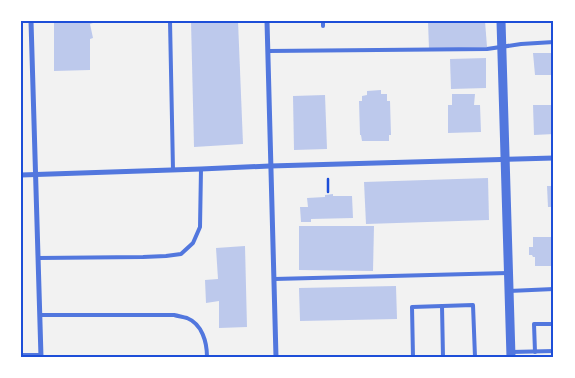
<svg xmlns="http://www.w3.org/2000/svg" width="575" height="378" font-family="'Alegreya Sans',sans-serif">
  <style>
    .building { fill: #bdc9ec }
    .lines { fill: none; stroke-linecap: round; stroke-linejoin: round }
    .path { stroke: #1d4ed8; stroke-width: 2.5 }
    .service { stroke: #5277de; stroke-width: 4 }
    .minor { stroke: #5277de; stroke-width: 5 }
    .tertiary { stroke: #5277de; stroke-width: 9 }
    .neatline { fill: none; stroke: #1d4ed8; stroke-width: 2 }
  </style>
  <rect width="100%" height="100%" fill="#f2f2f2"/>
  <!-- building -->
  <g class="building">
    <polygon points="54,21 93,21 93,23 90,24 93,38 90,39 90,70 54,71"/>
    <polygon points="191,21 238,21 243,144 194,147"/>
    <polygon points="428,21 485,21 487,47 429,49"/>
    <polygon points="533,53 554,53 554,75 535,75"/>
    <polygon points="486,58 486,88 451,89 450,59"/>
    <polygon points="381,90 381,94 387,94 387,101 390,101 391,135 389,135 389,141 362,141 361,135 360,135 359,101 362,101 362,96 367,95 367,91"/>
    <polygon points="452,94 475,94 474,105 480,105 481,132 448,133 448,105 452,105"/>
    <polygon points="325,95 327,149 294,150 293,96"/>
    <polygon points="533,105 554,105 554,134 534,135"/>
    <polygon points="488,178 489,220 366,224 364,182"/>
    <polygon points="547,186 554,186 554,207 548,207"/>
    <polygon points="333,194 333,196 352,196 353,218 311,219 311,222 301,222 300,207 308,207 307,198 325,197 325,195"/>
    <polygon points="299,226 374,226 373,271 299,270"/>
    <polygon points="533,237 554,237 554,266 535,266 535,257 533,257 532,255 529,255 529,247 533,247"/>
    <polygon points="245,246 247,327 219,328 219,301 206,303 205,280 218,279 216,248"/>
    <polygon points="396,286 397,319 300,321 299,288"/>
  </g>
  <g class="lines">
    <!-- path -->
    <polyline class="path" points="328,179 328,192"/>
    <!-- service -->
    <g class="service">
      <polyline points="170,21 173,170"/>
      <polyline points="323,21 323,26"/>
      <polyline points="268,51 487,49 521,44 554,42"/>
      <polyline points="38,258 143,257 166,256 181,254 193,243 200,227 201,169"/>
      <polyline points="274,279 508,273"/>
      <polyline points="509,291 554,289"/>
      <polyline points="442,306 443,357"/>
      <path d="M40,315h134c4,1 9,2 13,3 15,6 20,24 20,39"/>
      <polyline points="511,352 554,351"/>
      <polyline points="535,352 534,324 554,324"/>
      <polyline points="21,355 41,355"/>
      <polyline points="413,357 412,307 473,305 475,357"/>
    </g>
    <!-- minor -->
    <g class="minor">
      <polyline points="31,21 41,357"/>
      <polyline points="267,21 276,357"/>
      <polyline points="21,175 201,169 270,166 554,158"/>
    </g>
    <!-- tertiary -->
    <polyline class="tertiary" points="501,21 511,357"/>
  </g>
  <!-- border -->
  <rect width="575" height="378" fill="none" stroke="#ffffff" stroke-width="45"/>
  <rect x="22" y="22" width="530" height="334" class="neatline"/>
</svg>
